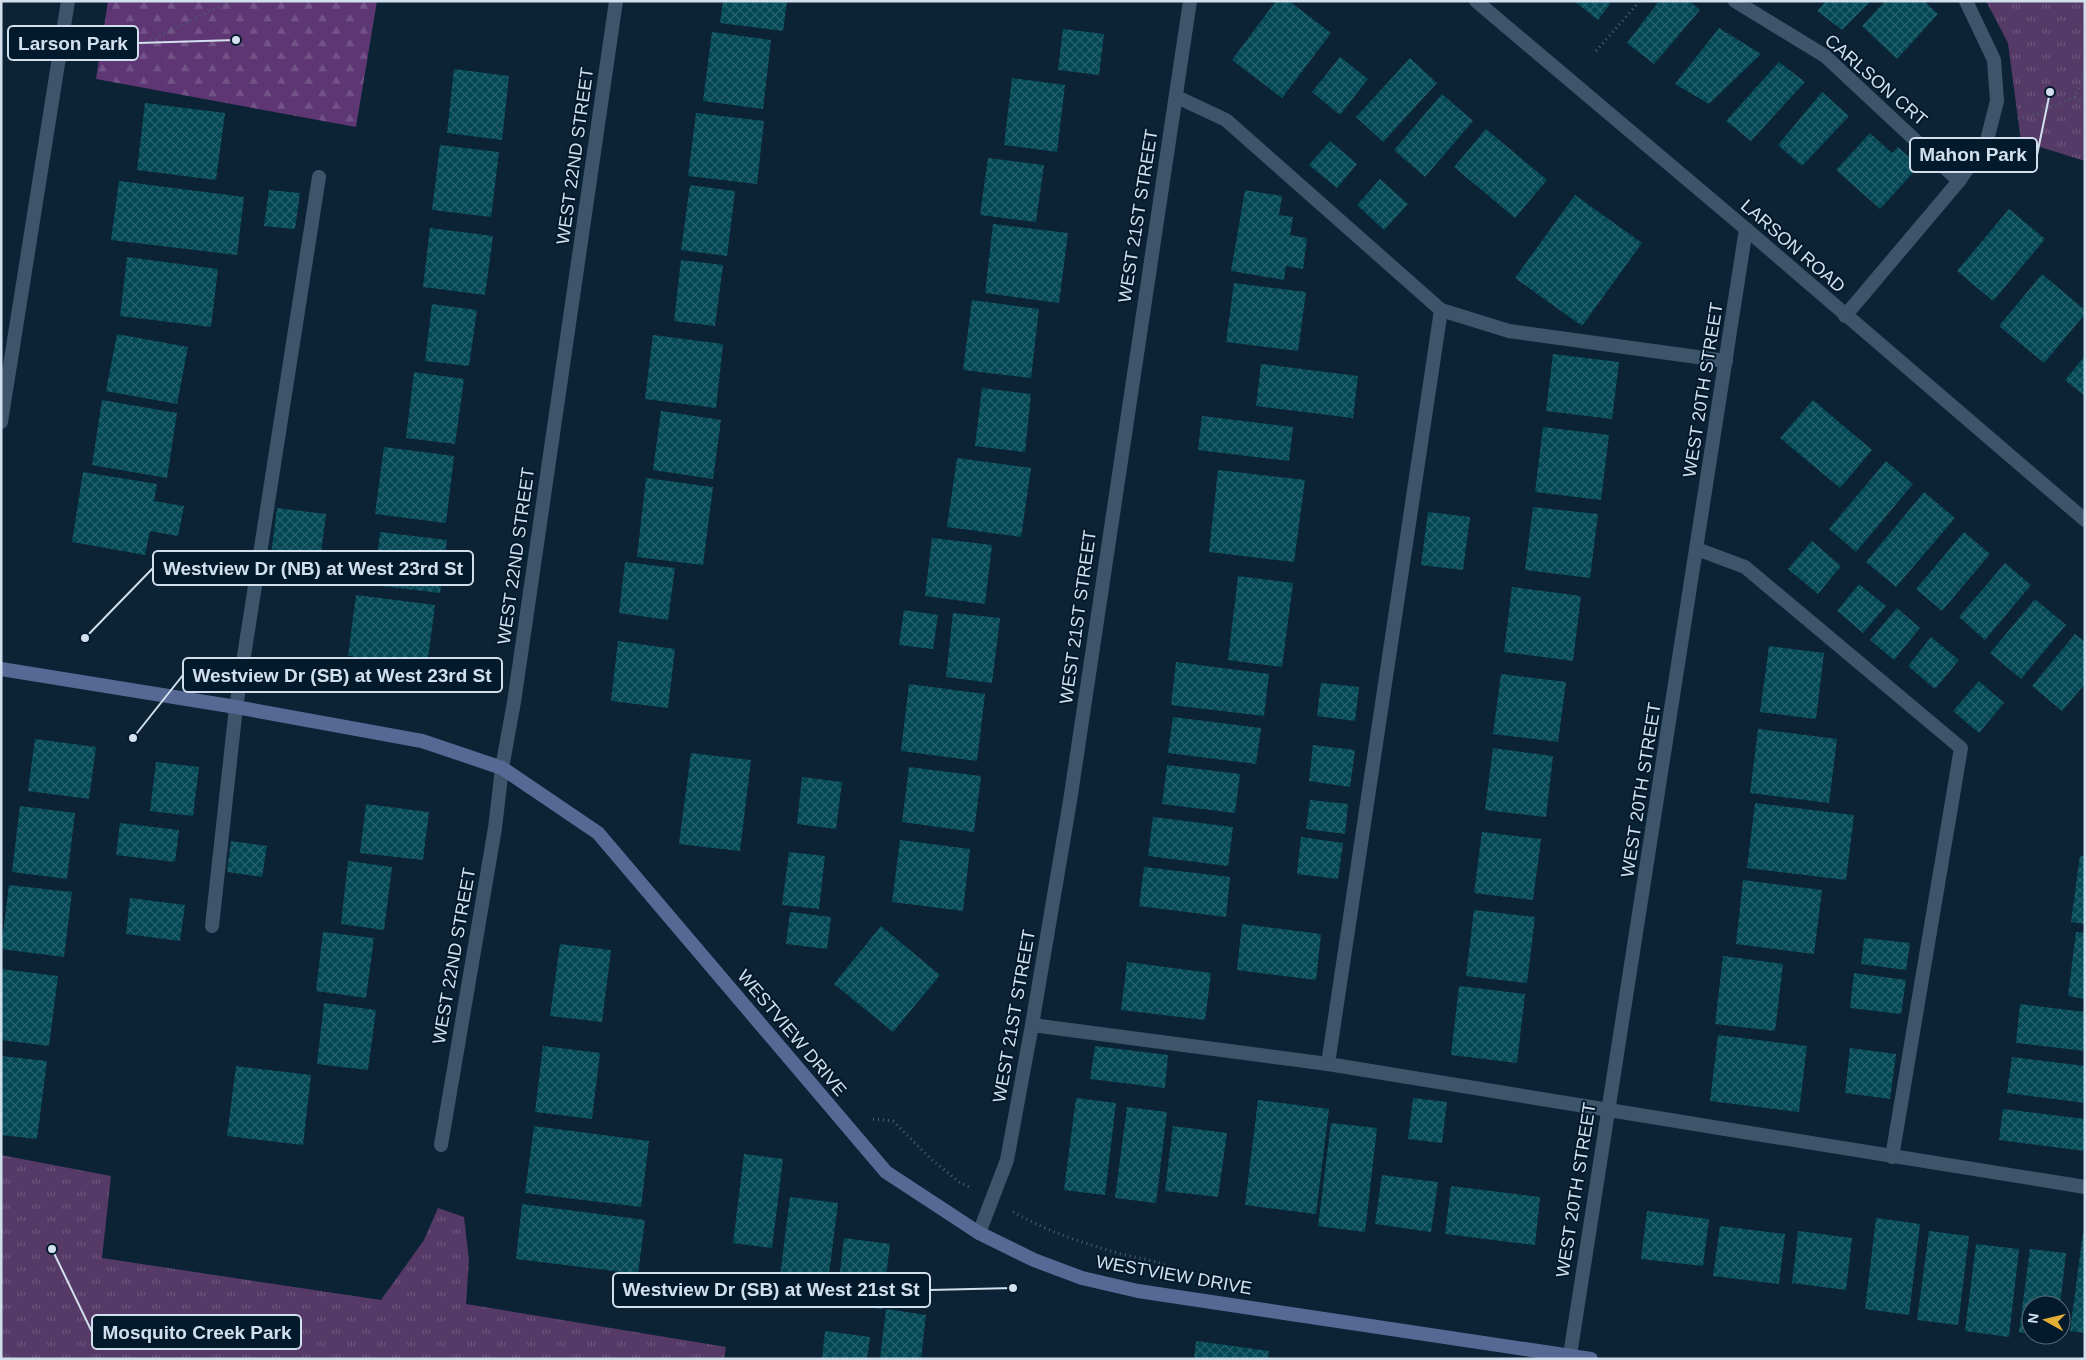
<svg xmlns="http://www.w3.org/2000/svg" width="2086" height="1360" font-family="Helvetica,sans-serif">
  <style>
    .forest { fill: url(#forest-firs) }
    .park { fill: url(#park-tufts) }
    .building { fill: url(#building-cross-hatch) }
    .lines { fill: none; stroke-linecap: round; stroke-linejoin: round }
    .path { stroke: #4b5f70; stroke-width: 3; stroke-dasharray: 1 4; stroke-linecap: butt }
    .service { stroke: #3d556b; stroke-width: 14 }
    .minor { stroke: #3d556b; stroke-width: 14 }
    .tertiary { stroke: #3d556b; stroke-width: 14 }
    .secondary { stroke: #566995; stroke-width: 14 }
    .labels { text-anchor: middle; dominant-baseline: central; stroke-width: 4; stroke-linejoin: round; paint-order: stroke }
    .street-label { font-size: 18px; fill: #d2e0ed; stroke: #03192c }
    .leader { fill: none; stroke: #d2e0ed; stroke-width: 2 }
    .callout-dot { fill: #d2e0ed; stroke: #03192c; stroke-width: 2 }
    .callout { fill: #03192c; stroke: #d2e0ed; stroke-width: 2 }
    .callout-label { font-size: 19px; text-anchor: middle; font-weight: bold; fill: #d2e0ed }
  </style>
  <defs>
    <pattern id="forest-firs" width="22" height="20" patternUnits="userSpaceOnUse" patternTransform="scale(1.25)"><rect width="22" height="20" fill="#5d3673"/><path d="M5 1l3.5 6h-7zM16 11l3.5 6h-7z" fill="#735387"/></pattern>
    <pattern id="park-tufts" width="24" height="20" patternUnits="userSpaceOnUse" patternTransform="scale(1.25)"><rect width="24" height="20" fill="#553967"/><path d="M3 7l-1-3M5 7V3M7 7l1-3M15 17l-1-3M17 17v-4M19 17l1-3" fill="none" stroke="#6d557d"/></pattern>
    <pattern id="building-cross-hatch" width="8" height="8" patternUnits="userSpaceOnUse" patternTransform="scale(1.25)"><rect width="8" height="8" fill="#034854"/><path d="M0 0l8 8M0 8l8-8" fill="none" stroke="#27626d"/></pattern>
  </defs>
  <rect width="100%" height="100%" fill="#0c2336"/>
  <!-- forest -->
  <polygon class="forest" points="108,1 377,1 356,127 96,79"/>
  <!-- park -->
  <g class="park">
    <polygon points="1986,1 2085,1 2085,161 2021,141 2008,43"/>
    <polygon points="1,1155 111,1176 102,1258 381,1300 424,1240 438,1208 464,1217 469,1260 466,1304 726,1347 724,1359 1,1359"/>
  </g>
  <!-- building -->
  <g class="building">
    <polygon points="723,1 787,1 783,31 720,23"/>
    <polygon points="1276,1 1289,1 1331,33 1282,98 1232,60"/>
    <polygon points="1574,1 1612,1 1598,20"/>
    <polygon points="1659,1 1689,1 1700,10 1654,64 1627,43"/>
    <polygon points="1826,1 1871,1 1842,30 1817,11"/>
    <polygon points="1885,1 1924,1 1938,14 1897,59 1862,26"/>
    <polygon points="1719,28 1761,54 1709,104 1675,84"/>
    <polygon points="1063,29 1104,34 1099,75 1058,70"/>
    <polygon points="712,32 771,40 763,109 703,101"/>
    <polygon points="1340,57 1368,79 1340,115 1312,92"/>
    <polygon points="1410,58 1437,83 1383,142 1356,117"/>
    <polygon points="1779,62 1805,82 1751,141 1726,121"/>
    <polygon points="454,69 509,76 502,140 447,133"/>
    <polygon points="1012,78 1065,85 1057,152 1004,145"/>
    <polygon points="1822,92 1849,116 1802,166 1778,145"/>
    <polygon points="1442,94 1473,121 1425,177 1394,150"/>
    <polygon points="145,103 225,113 216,180 137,170"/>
    <polygon points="696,113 764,121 757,184 688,176"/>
    <polygon points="1486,129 1547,180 1515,218 1454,167"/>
    <polygon points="1870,133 1892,153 1898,147 1919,166 1880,209 1836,170"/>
    <polygon points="1330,141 1357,164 1337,188 1309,165"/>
    <polygon points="440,145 499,152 491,217 432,210"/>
    <polygon points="988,158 1044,165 1036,222 980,215"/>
    <polygon points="1380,179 1408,204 1384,230 1357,205"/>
    <polygon points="119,181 244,197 237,255 111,240"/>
    <polygon points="690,185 735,191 727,256 681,250"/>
    <polygon points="269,190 300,193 295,229 264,226"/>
    <polygon points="1245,190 1282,196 1279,215 1293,217 1290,235 1307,238 1303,269 1286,266 1284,280 1231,271"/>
    <polygon points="1575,195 1642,243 1582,326 1515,278"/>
    <polygon points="2009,209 2045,239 1993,301 1957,271"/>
    <polygon points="993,224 1068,233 1059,303 985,293"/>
    <polygon points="430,228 493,236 485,295 423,287"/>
    <polygon points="127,257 218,269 211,327 120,316"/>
    <polygon points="681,260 723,265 715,326 674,321"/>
    <polygon points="2042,274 2085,310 2085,314 2044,363 1999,326"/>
    <polygon points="1234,283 1306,292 1298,351 1226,342"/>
    <polygon points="972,300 1039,309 1031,378 963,370"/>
    <polygon points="432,304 477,310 469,366 425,361"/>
    <polygon points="117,334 188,347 177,404 106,391"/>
    <polygon points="653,335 723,344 716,408 645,399"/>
    <polygon points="1553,354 1619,362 1612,419 1546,411"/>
    <polygon points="2085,356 2085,396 2065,380"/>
    <polygon points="1261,364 1358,376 1353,418 1256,406"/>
    <polygon points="414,372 464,379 455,444 406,438"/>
    <polygon points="982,388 1031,394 1025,452 975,446"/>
    <polygon points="102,400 177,413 167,478 92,465"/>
    <polygon points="1813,400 1872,450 1840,488 1780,438"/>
    <polygon points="661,411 721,420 713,479 653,470"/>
    <polygon points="1202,416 1293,427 1289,461 1198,450"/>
    <polygon points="1543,427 1609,435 1601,500 1535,492"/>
    <polygon points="384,447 454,456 446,523 375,514"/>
    <polygon points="957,458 1031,468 1021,537 947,527"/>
    <polygon points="1886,461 1913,484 1856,552 1829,529"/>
    <polygon points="1218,470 1305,480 1294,562 1209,552"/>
    <polygon points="83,472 157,484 154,501 184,506 178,536 150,531 145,555 72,542"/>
    <polygon points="646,478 713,487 703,565 637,557"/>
    <polygon points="1924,492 1955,518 1896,587 1866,562"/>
    <polygon points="1533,507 1598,514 1590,578 1525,570"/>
    <polygon points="277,508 326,514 317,584 268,578"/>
    <polygon points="1428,512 1470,517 1463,570 1421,565"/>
    <polygon points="380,532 447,540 440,593 374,585"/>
    <polygon points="1964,532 1990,554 1942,611 1916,589"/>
    <polygon points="932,538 992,545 985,604 925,596"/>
    <polygon points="1812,541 1841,566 1818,594 1788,569"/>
    <polygon points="625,562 675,568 668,620 619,613"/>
    <polygon points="2005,563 2031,585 1985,640 1959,617"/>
    <polygon points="1238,576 1293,583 1282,667 1228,660"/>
    <polygon points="1859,584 1886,606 1863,633 1837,611"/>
    <polygon points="1512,587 1581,596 1573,661 1504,652"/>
    <polygon points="356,595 435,605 427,666 348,656"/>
    <polygon points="2035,599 2066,625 2021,679 1990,653"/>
    <polygon points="1897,608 1920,628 1894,660 1870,640"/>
    <polygon points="904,610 938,615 933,649 899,645"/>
    <polygon points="953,613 1000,618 992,683 946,677"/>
    <polygon points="2075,634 2085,642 2085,684 2062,711 2032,686"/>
    <polygon points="1931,637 1959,660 1935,689 1908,666"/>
    <polygon points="618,641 675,649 668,708 611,701"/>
    <polygon points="1769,646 1824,653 1816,719 1760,712"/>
    <polygon points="1176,662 1269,674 1264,716 1171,705"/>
    <polygon points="1501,674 1566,682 1558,742 1493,734"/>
    <polygon points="1979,681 2004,703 1979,733 1953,711"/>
    <polygon points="1321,683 1359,687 1355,721 1317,716"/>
    <polygon points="909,684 985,694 977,761 901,751"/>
    <polygon points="1173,717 1261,728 1256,764 1168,753"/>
    <polygon points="1758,729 1837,739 1829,803 1750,793"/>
    <polygon points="35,739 96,747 89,799 28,791"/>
    <polygon points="1313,745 1355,750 1350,787 1309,781"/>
    <polygon points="1493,748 1553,756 1546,817 1485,810"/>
    <polygon points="691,753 751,760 740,851 679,844"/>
    <polygon points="156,762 199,767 193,816 150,811"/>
    <polygon points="1167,765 1240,774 1235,813 1162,804"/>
    <polygon points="909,767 981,776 974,832 902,822"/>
    <polygon points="802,777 842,782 836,829 797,824"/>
    <polygon points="1310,800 1348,804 1345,834 1306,829"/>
    <polygon points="1755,803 1854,815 1846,880 1747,868"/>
    <polygon points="366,804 429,812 423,860 360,853"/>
    <polygon points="20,806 75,813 67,879 12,872"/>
    <polygon points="1153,817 1233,827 1228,866 1148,856"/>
    <polygon points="120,823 179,830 175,862 116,855"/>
    <polygon points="1482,832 1541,839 1533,900 1474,893"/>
    <polygon points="1301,837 1343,843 1338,879 1297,874"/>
    <polygon points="900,840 970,849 963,911 892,902"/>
    <polygon points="231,841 267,846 262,877 227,872"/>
    <polygon points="789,852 825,856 819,909 782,905"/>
    <polygon points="2080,856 2085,856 2085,924 2071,922"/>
    <polygon points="348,861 392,867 384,930 341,924"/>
    <polygon points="1144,867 1230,877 1226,917 1139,906"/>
    <polygon points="1743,880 1822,890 1814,954 1736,944"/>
    <polygon points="9,885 72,892 64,957 1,949"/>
    <polygon points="130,898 185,905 180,941 126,934"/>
    <polygon points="1474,910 1535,917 1527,983 1466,976"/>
    <polygon points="790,912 831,917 827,949 786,944"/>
    <polygon points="1242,924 1321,934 1316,980 1237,970"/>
    <polygon points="881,926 940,975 893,1032 834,984"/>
    <polygon points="323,932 374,938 366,998 316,991"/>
    <polygon points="2076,932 2085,933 2085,999 2068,996"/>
    <polygon points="1864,938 1910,943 1906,970 1861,964"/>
    <polygon points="560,944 611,950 602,1022 550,1016"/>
    <polygon points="1723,956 1783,964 1775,1031 1715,1024"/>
    <polygon points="1127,962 1211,973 1205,1020 1121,1010"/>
    <polygon points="1,969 58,976 49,1046 1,1040"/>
    <polygon points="1854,973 1906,980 1901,1014 1850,1008"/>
    <polygon points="1459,986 1525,994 1517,1063 1451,1055"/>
    <polygon points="324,1003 376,1010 368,1070 317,1064"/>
    <polygon points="2020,1004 2085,1012 2085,1051 2016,1043"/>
    <polygon points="1718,1035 1807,1046 1799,1112 1710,1101"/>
    <polygon points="543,1046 600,1053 592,1119 535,1112"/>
    <polygon points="1095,1046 1168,1055 1165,1088 1090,1079"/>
    <polygon points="1850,1048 1896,1054 1890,1099 1845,1093"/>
    <polygon points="1,1056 47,1061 37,1139 1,1135"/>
    <polygon points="2012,1057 2085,1066 2085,1103 2007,1093"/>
    <polygon points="236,1066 311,1075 303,1145 227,1136"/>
    <polygon points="1076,1098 1116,1103 1105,1195 1064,1190"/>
    <polygon points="1413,1098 1447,1102 1442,1143 1408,1139"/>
    <polygon points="1258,1100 1329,1109 1316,1214 1245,1205"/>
    <polygon points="1127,1107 1167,1112 1156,1203 1115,1198"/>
    <polygon points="2003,1109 2085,1119 2085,1151 1999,1140"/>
    <polygon points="1331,1123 1377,1128 1365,1232 1318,1226"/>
    <polygon points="534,1126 649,1141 641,1207 525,1193"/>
    <polygon points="1173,1126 1227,1133 1218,1197 1165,1191"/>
    <polygon points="744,1154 783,1159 772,1248 733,1243"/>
    <polygon points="1382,1175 1438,1182 1431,1232 1375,1224"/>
    <polygon points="1451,1186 1540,1197 1535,1245 1445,1234"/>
    <polygon points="790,1197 838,1203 827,1290 779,1284"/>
    <polygon points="522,1204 645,1220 638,1274 516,1259"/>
    <polygon points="1647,1211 1709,1219 1703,1266 1641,1259"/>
    <polygon points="1876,1218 1920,1224 1909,1315 1865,1309"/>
    <polygon points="1720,1226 1785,1234 1779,1284 1713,1276"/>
    <polygon points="1798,1231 1852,1238 1846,1290 1792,1283"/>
    <polygon points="1929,1231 1969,1236 1958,1325 1917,1320"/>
    <polygon points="2083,1233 2085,1233 2085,1333 2070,1331"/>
    <polygon points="844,1238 890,1244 882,1309 836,1304"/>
    <polygon points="1976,1244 2019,1249 2009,1337 1965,1331"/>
    <polygon points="2030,1249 2066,1253 2060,1305 2031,1305 2031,1334 2019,1332"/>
    <polygon points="886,1309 926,1315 921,1359 880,1359"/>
    <polygon points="825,1331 870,1337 867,1359 822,1359"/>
    <polygon points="1196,1341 1269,1351 1268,1359 1194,1359"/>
  </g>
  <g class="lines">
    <!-- path -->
    <g class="path">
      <polyline points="1596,51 1640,1"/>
      <polyline points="83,58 139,46 231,1"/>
      <polyline points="2075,97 2085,101"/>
      <polyline points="2018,119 2038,114 2075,97 2085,68"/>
      <polyline points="873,1119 893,1121 930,1158 959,1182 971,1188"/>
      <path d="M1013,1212c36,20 69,31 108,42 19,5 38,6 55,17"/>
    </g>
    <!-- service -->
    <g class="service">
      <path d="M1177,97l49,23 215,190 -113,754c253,40 504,84 757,123"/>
      <polyline points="1441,310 1509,331 1726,361"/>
      <polyline points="1697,549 1745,567 1961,748 1892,1157"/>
      <polyline points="212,926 236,707 319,177"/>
      <polyline points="1032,1025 1328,1064"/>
    </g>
    <!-- minor -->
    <g class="minor">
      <polyline points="1735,1 1825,56 1959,181"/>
      <polyline points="1845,316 1959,181 1987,140 1997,101 1994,60 1966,1"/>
      <polyline points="441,1145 495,828 502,768 514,702 616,1"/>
      <polyline points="979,1233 1007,1160 1032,1025 1070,801 1190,1"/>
      <polyline points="1570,1355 1746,229"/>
    </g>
    <!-- tertiary -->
    <g class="tertiary">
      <polyline points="1476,1 1746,229 2085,520"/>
      <polyline points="1,422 68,1"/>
    </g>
    <!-- secondary -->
    <polyline class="secondary" points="1,669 236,707 422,741 502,768 598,833 886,1172 979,1233 1034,1260 1082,1278 1138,1291 1591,1359"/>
  </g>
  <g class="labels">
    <!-- street labels -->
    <g class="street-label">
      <text transform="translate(1876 80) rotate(41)">CARLSON CRT</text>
      <text transform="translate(575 156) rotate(-82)">WEST 22ND STREET</text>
      <text transform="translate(1138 216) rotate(-81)">WEST 21ST STREET</text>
      <text transform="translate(1793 246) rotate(41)">LARSON ROAD</text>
      <text transform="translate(1703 390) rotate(-81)">WEST 20TH STREET</text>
      <text transform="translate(516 556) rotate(-82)">WEST 22ND STREET</text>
      <text transform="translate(1078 617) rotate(-82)">WEST 21ST STREET</text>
      <text transform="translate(1641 790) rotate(-81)">WEST 20TH STREET</text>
      <text transform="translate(454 956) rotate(-80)">WEST 22ND STREET</text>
      <text transform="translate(1014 1016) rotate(-80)">WEST 21ST STREET</text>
      <text transform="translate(792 1033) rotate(50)">WESTVIEW DRIVE</text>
      <text transform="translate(1576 1190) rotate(-81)">WEST 20TH STREET</text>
      <text transform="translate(1174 1275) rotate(10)">WESTVIEW DRIVE</text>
    </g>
  </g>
  <!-- callouts -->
  <path class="leader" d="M236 40L138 43M2050 92L2037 155M85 638L153 568M133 738L183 675M1013 1288L930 1290M52 1249L92 1332"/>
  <g class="callout-dot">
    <circle cx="236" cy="40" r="5"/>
    <circle cx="2050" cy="92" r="5"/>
    <circle cx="85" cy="638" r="5"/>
    <circle cx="133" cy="738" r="5"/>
    <circle cx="1013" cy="1288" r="5"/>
    <circle cx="52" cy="1249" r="5"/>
  </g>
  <g class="callout">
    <rect x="8" y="26" width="130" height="34" rx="5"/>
    <rect x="1910" y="138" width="127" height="34" rx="5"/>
    <rect x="153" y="551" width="320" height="34" rx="5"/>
    <rect x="183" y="658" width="319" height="34" rx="5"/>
    <rect x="613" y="1273" width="317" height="34" rx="5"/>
    <rect x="92" y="1315" width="209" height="34" rx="5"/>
  </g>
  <g class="callout-label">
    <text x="73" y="50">Larson Park</text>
    <text x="1973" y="161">Mahon Park</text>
    <text x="313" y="575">Westview Dr (NB) at West 23rd St</text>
    <text x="342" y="682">Westview Dr (SB) at West 23rd St</text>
    <text x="771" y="1296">Westview Dr (SB) at West 21st St</text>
    <text x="197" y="1339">Mosquito Creek Park</text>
  </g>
  <!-- border -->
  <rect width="2086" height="1360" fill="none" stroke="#d2e0ed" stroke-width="5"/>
  <!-- north arrow -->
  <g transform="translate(2046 1320) rotate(278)"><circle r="24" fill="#03192c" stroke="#566979"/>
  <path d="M0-4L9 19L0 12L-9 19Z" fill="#e3ae35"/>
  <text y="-8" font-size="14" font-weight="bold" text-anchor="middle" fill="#d2e0ed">N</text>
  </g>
</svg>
